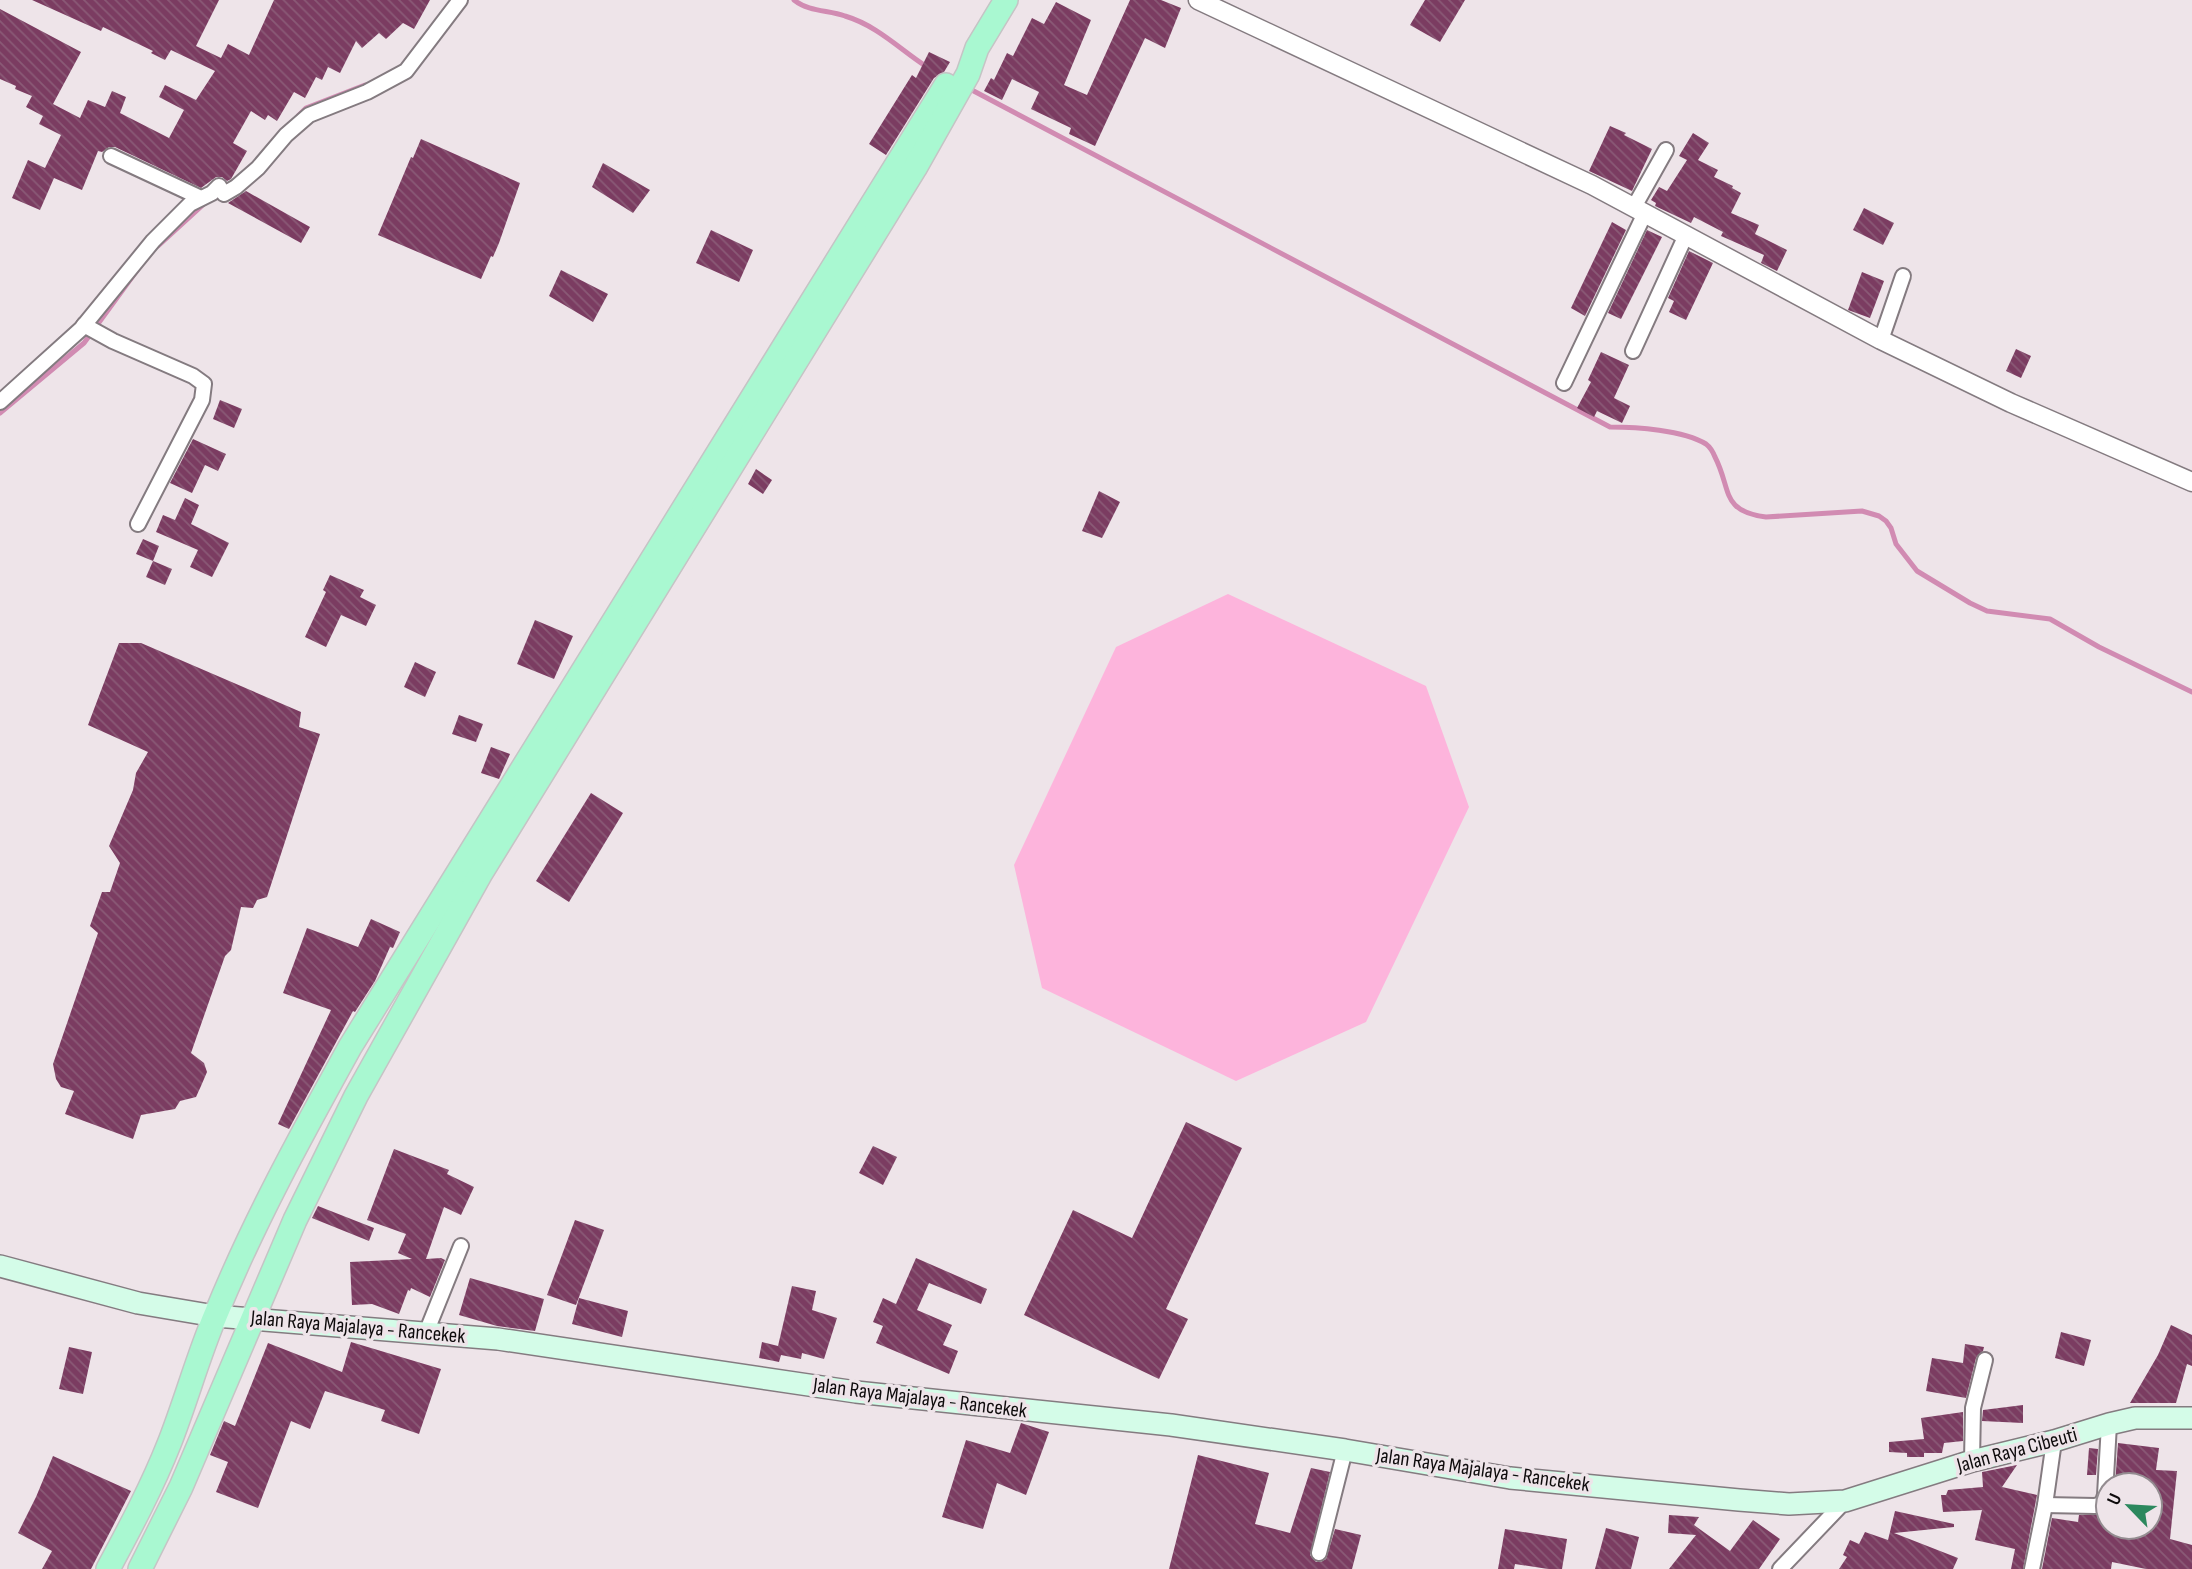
<svg xmlns="http://www.w3.org/2000/svg" width="2192" height="1569" font-family="'Sofia Sans Condensed',sans-serif">
  <style>
    .green { fill: #fdb4dc }
    .lines { fill: none; stroke-linecap: round; stroke-linejoin: round }
    .stream { stroke: #d18bb2; stroke-width: 5 }
    .building { fill: url(#building-back-hatch) }
    .minor-casing { stroke: #847b80; stroke-width: 18 }
    .tertiary-casing { stroke: #847b80; stroke-width: 21 }
    .secondary-casing { stroke: #847b80; stroke-width: 24 }
    .primary-casing { stroke: #c5c4c5; stroke-width: 26 }
    .minor { stroke: #fff; stroke-width: 14 }
    .tertiary { stroke: #fff; stroke-width: 18 }
    .secondary { stroke: #d4fce8; stroke-width: 21 }
    .primary { stroke: #a9f8d1; stroke-width: 23 }
    .labels { text-anchor: middle; dominant-baseline: central; stroke-width: 7; stroke-linejoin: round; paint-order: stroke }
    .street-label { font-size: 21px; fill: #0e0b0c; stroke: #eee4e9 }
  </style>
  <defs>
    <pattern id="building-back-hatch" width="6" height="6" patternUnits="userSpaceOnUse" patternTransform="scale(1.75)"><rect width="6" height="6" fill="#7b3c61"/><path d="M-1 5l2 2M0 0l6 6M5-1l2 2" fill="none" stroke="#8a5a76"/></pattern>
  </defs>
  <rect width="100%" height="100%" fill="#eee4e9"/>
  <!-- green -->
  <polygon class="green" points="1228,594 1426,686 1469,807 1366,1022 1236,1081 1042,988 1014,865 1116,647"/>
  <g class="lines">
    <!-- stream -->
    <g class="stream">
      <path d="M794,0c15,12 34,10 51,16 40,12 65,45 101,62"/>
      <path d="M968,88l642,339c26,0 73,3 96,17 4,3 7,8 9,13 17,33 5,54 51,60l96,-6 17,5 7,5 5,7 5,16 21,27 53,32 17,8 63,8 49,28 93,45"/>
      <polyline points="298,116 306,108 365,85"/>
      <polyline points="158,246 205,203"/>
      <polyline points="0,413 84,343 138,269"/>
    </g>
  </g>
  <!-- building -->
  <g class="building">
    <polygon points="32,0 219,0 196,46 221,58 228,44 249,55 274,0 430,0 414,29 403,23 386,39 379,33 362,48 356,41 340,73 328,67 322,80 316,77 305,98 294,92 277,121 268,115 265,120 251,111 233,143 247,151 231,179 227,181 222,177 216,177 201,188 115,147 109,147 102,152 98,151 82,190 54,178 40,210 12,198 28,160 45,168 61,135 39,124 43,116 26,107 32,96 15,89 16,86 0,79 0,9 81,52 53,104 80,118 88,100 105,107 112,91 126,97 120,113 169,138 184,110 159,97 165,85 196,100 215,71 171,50 165,60 151,53 153,51 103,27 101,31"/>
    <polygon points="1130,0 1161,0 1181,8 1165,48 1145,38 1095,146 1069,134 1071,128 1031,109 1039,92 1012,79 1002,100 984,91 991,78 994,80 1007,53 1013,56 1032,18 1044,24 1056,2 1091,20 1064,85 1087,95"/>
    <polygon points="1425,0 1465,0 1440,42 1410,25"/>
    <polygon points="929,52 950,62 944,72 934,78 886,155 869,144 912,75 916,78"/>
    <polygon points="1610,126 1626,133 1624,135 1652,149 1632,191 1589,171"/>
    <polygon points="1693,133 1709,143 1698,160 1718,170 1714,177 1733,186 1732,188 1741,193 1731,213 1759,225 1755,234 1787,250 1777,271 1761,263 1764,255 1721,236 1723,232 1694,217 1691,223 1655,206 1656,203 1651,200 1659,187 1667,191 1687,160 1679,156"/>
    <polygon points="421,139 520,183 499,243 493,257 491,256 481,279 378,235 411,157 413,158"/>
    <polygon points="603,163 650,190 633,213 592,187"/>
    <polygon points="246,191 310,227 301,243 228,203"/>
    <polygon points="1864,208 1894,223 1883,245 1853,230"/>
    <polygon points="1612,222 1626,230 1585,316 1571,308"/>
    <polygon points="711,230 753,250 739,282 696,263"/>
    <polygon points="1647,230 1662,237 1621,319 1608,313"/>
    <polygon points="1689,251 1713,263 1686,320 1669,312 1674,301 1668,298"/>
    <polygon points="561,270 608,294 593,322 549,296"/>
    <polygon points="1862,272 1884,281 1870,318 1848,310"/>
    <polygon points="2016,349 2031,356 2021,378 2006,371"/>
    <polygon points="1601,352 1629,365 1614,398 1630,406 1622,423 1597,411 1594,417 1577,408 1591,382 1588,380"/>
    <polygon points="220,400 242,409 234,428 213,419"/>
    <polygon points="193,439 226,454 218,471 205,465 192,493 170,483"/>
    <polygon points="756,469 772,480 763,494 748,484"/>
    <polygon points="1099,491 1120,502 1102,538 1082,531"/>
    <polygon points="185,498 199,505 191,524 229,543 212,577 190,567 198,550 156,532 163,515 175,520"/>
    <polygon points="143,539 159,546 153,561 136,554"/>
    <polygon points="153,561 172,569 165,585 146,577"/>
    <polygon points="330,575 364,590 360,597 376,605 366,626 341,615 326,647 305,637 326,592 323,590"/>
    <polygon points="535,620 573,636 554,679 517,664"/>
    <polygon points="119,643 141,643 301,712 299,727 320,734 267,897 257,900 253,908 241,907 231,950 225,956 191,1053 204,1063 207,1072 201,1086 196,1097 180,1101 175,1109 141,1115 133,1139 65,1114 74,1091 61,1087 56,1079 53,1064 98,933 90,926 102,892 110,892 120,863 109,846 133,790 136,773 148,752 88,725"/>
    <polygon points="415,662 436,672 425,697 404,687"/>
    <polygon points="459,715 483,724 476,742 452,734"/>
    <polygon points="491,747 510,754 499,779 481,773"/>
    <polygon points="591,793 623,813 569,902 536,881"/>
    <polygon points="371,919 400,932 393,948 390,947 375,981 355,1012 353,1011 289,1129 278,1124 331,1010 283,993 307,928 358,947"/>
    <polygon points="1186,1122 1242,1148 1166,1309 1188,1319 1159,1379 1024,1315 1073,1210 1132,1238"/>
    <polygon points="873,1146 897,1157 883,1185 859,1173"/>
    <polygon points="394,1149 449,1170 447,1174 474,1187 461,1215 444,1207 426,1259 441,1258 445,1260 430,1297 411,1288 410,1291 408,1290 399,1314 372,1304 352,1305 350,1262 412,1259 398,1253 406,1234 367,1220"/>
    <polygon points="318,1206 374,1228 369,1241 312,1218"/>
    <polygon points="575,1220 604,1230 576,1305 547,1295"/>
    <polygon points="916,1258 987,1289 981,1304 929,1283 917,1310 952,1325 943,1345 958,1351 949,1374 876,1343 883,1326 873,1322 883,1298 896,1304"/>
    <polygon points="470,1278 544,1299 535,1331 497,1326 459,1315"/>
    <polygon points="792,1286 816,1291 812,1310 837,1318 824,1359 802,1353 801,1359 781,1355 779,1362 759,1358 762,1342 778,1346"/>
    <polygon points="579,1298 628,1311 622,1337 572,1324"/>
    <polygon points="2171,1325 2192,1335 2192,1366 2187,1364 2176,1403 2130,1403 2158,1355"/>
    <polygon points="2061,1332 2091,1340 2084,1366 2055,1358"/>
    <polygon points="351,1342 441,1369 419,1434 381,1421 385,1410 325,1391 310,1429 291,1421 258,1508 216,1492 228,1462 210,1455 224,1421 235,1426 268,1343 342,1372"/>
    <polygon points="1965,1344 1984,1347 1983,1351 1976,1358 1966,1398 1926,1391 1932,1358 1963,1363"/>
    <polygon points="69,1347 92,1352 83,1394 59,1389"/>
    <polygon points="2023,1405 2023,1423 1982,1421 1983,1410"/>
    <polygon points="1963,1412 1963,1441 1944,1443 1942,1453 1924,1453 1924,1457 1907,1457 1907,1453 1889,1452 1889,1442 1924,1439 1921,1418"/>
    <polygon points="1021,1423 1049,1432 1026,1495 997,1483 983,1529 942,1517 966,1440 1010,1453"/>
    <polygon points="2118,1443 2159,1448 2156,1470 2177,1471 2170,1539 2192,1545 2192,1569 2146,1569 2112,1562 2111,1569 2042,1569 2052,1518 2078,1522 2079,1515 2104,1514 2108,1514 2108,1527 2150,1527 2150,1485 2115,1485"/>
    <polygon points="2089,1448 2098,1449 2096,1475 2087,1475"/>
    <polygon points="1198,1455 1269,1473 1255,1524 1290,1533 1311,1468 1330,1472 1310,1555 1316,1562 1321,1562 1326,1559 1335,1529 1361,1535 1352,1569 1169,1569"/>
    <polygon points="53,1456 131,1491 91,1569 42,1569 52,1551 18,1533 36,1497"/>
    <polygon points="2017,1465 2002,1487 2037,1495 2023,1569 2011,1569 2015,1549 1975,1540 1982,1510 1943,1512 1941,1495 1946,1495 1948,1490 1983,1487 1982,1472"/>
    <polygon points="1895,1511 1954,1524 1954,1527 1894,1533 1958,1558 1953,1569 1839,1569 1847,1557 1843,1555 1850,1540 1859,1544 1865,1532 1888,1540"/>
    <polygon points="1669,1515 1699,1517 1694,1525 1730,1551 1753,1520 1780,1539 1759,1569 1669,1569 1696,1535 1668,1533"/>
    <polygon points="1606,1528 1639,1537 1631,1569 1595,1569"/>
    <polygon points="1505,1529 1567,1539 1562,1569 1548,1569 1515,1564 1514,1569 1498,1569"/>
  </g>
  <g class="lines">
    <!-- minor casing -->
    <g class="minor-casing">
      <g id="minor">
        <polyline points="111,156 201,198"/>
        <polyline points="1634,207 1666,150"/>
        <polyline points="84,325 113,341 193,376 204,384 202,400 138,524"/>
        <polyline points="1881,340 1903,276"/>
        <polyline points="1633,351 1686,235"/>
        <polyline points="1564,383 1645,213"/>
        <polyline points="0,402 81,329 153,241 190,204 212,193 219,186 224,194 236,187 258,168 286,135 309,115 367,92 406,71 460,0"/>
        <polyline points="426,1333 461,1246"/>
        <polyline points="1972,1461 1973,1408 1985,1360"/>
        <polyline points="2045,1505 2095,1506 2102,1504 2105,1495 2109,1424"/>
        <polyline points="1319,1553 1345,1450"/>
        <polyline points="1780,1569 1845,1501"/>
        <polyline points="2032,1569 2045,1505 2054,1441"/>
      </g>
    </g>
    <!-- tertiary casing -->
    <g class="tertiary-casing">
      <polyline id="tertiary" points="1198,0 1592,185 1881,340 2011,403 2192,482"/>
    </g>
    <!-- secondary casing -->
    <g class="secondary-casing">
      <polyline id="secondary" points="0,1266 138,1303 215,1316 498,1339 856,1392 1171,1425 1345,1450 1510,1478 1739,1500 1789,1504 1845,1501 1972,1461 2054,1441 2109,1424 2135,1418 2192,1418"/>
    </g>
    <!-- primary casing -->
    <g class="primary-casing">
      <g id="primary">
        <path d="M108,1569c22,-41 44,-82 61,-125 17,-43 29,-88 47,-130 38,-93 86,-180 134,-267l596,-962"/>
        <polyline points="140,1569 181,1487 295,1220 356,1096 481,873 915,168 968,74 977,48 1006,0"/>
      </g>
    </g>
    <!-- minor -->
    <use href="#minor" class="minor"/>
    <!-- tertiary -->
    <use href="#tertiary" class="tertiary"/>
    <!-- secondary -->
    <use href="#secondary" class="secondary"/>
    <!-- primary -->
    <use href="#primary" class="primary"/>
  </g>
  <g class="labels">
    <!-- street labels -->
    <g class="street-label">
      <text transform="translate(358 1327) rotate(5)">Jalan Raya Majalaya - Rancekek</text>
      <text transform="translate(920 1398) rotate(7)">Jalan Raya Majalaya - Rancekek</text>
      <text transform="translate(2017 1450) rotate(-15)">Jalan Raya Cibeuti</text>
      <text transform="translate(1483 1470) rotate(8)">Jalan Raya Majalaya - Rancekek</text>
    </g>
  </g>
  <!-- north arrow -->
  <g transform="translate(2129 1506) rotate(295)"><circle r="33" fill="#eee4e9" stroke="#948d91" stroke-width="2"/>
  <path d="M0-5L12 26L0 18L-12 26Z" fill="#2c885e"/>
  <text y="-10" font-size="19" font-weight="bold" text-anchor="middle" fill="#0e0b0c">U</text>
  </g>
</svg>
